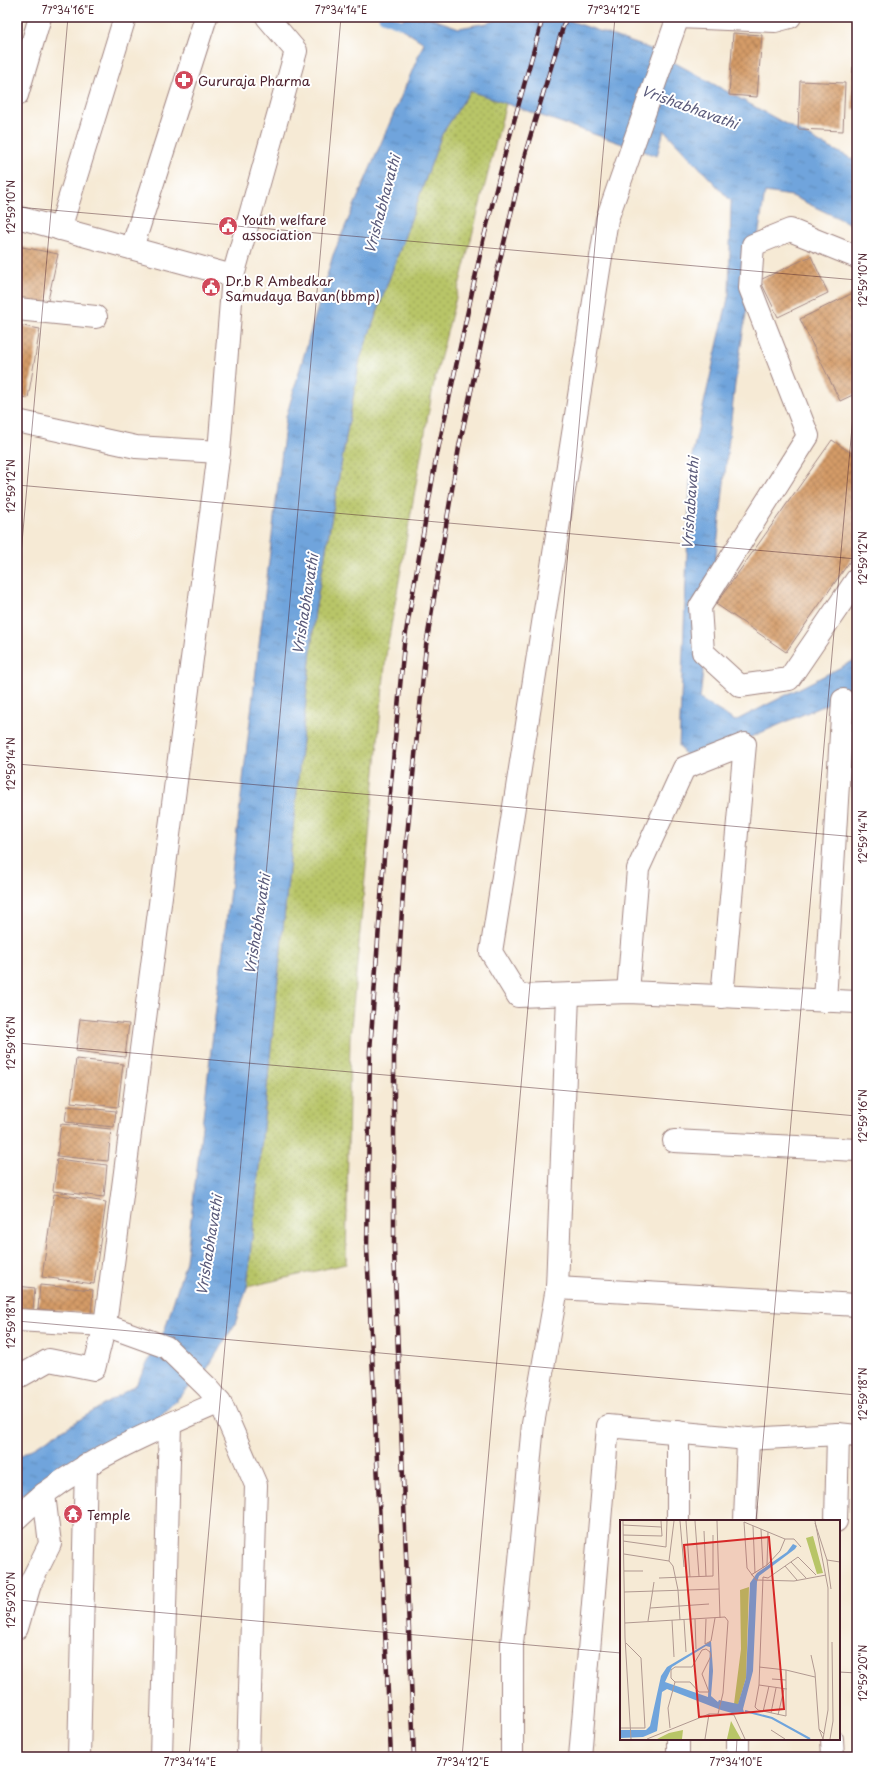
<svg xmlns="http://www.w3.org/2000/svg" width="874" height="1774" font-family="'Playpen Sans',sans-serif">
  <style>
    .green { fill: url(#green-dots); stroke: #817249 }
    .water { fill: url(#water-ripples); stroke: #5c6284 }
    .lines { fill: none; stroke-linecap: round; stroke-linejoin: round }
    .stream { stroke: #6fa4dc; stroke-width: 9 }
    .building { fill: url(#building-cross-hatch) }
    .minor-casing { stroke: #a08480; stroke-width: 24 }
    .minor { stroke: #fff; stroke-width: 22 }
    .rail-casing { stroke: #4a1f2b; stroke-width: 4.5 }
    .rail { stroke: #fff; stroke-width: 3; stroke-dasharray: 9; stroke-linecap: butt }
    .ticks { fill: none; stroke: #4a1f2b; stroke-width: 1; stroke-opacity: 0.45 }
    .labels { text-anchor: middle; dominant-baseline: central; stroke-width: 4; stroke-linejoin: round; paint-order: stroke }
    .poi-label { font-size: 13px; fill: #4a1f2b; stroke: #fff; text-anchor: start }
    .water-label { font-size: 14px; font-style: italic; fill: #5b5b7b; stroke: #fff }
    .inset-river { fill: none; stroke: #6fa4dc; stroke-width: 2 }
    .inset-road { fill: none; stroke: #b19991; stroke-width: 1 }
    .view { fill: #d62828; fill-opacity: 0.15; stroke: #d62828; stroke-width: 2 }
    .inset-edge { fill: none; stroke: #4a1f2b; stroke-width: 2 }
    .neatline { fill: none; stroke: #4a1f2b; stroke-width: 1.5 }
    .ticks-label { font-size: 10px; text-anchor: middle; fill: #4a1f2b }
  </style>
  <defs>
    <pattern id="green-dots" width="8" height="8" patternUnits="userSpaceOnUse"><rect width="8" height="8" fill="#b8c567"/><path d="M2 2h.1M6 6h.1" fill="none" stroke="#989f55" stroke-width="1.8" stroke-linecap="round"/></pattern>
    <pattern id="water-ripples" width="26" height="14" patternUnits="userSpaceOnUse"><rect width="26" height="14" fill="#6fa4dc"/><path d="M2 4q2-2 4 0t4 0M15 11q2-2 4 0t4 0" fill="none" stroke="#5d85b3"/></pattern>
    <pattern id="building-cross-hatch" width="8" height="8" patternUnits="userSpaceOnUse"><rect width="8" height="8" fill="#d49b67"/><path d="M0 0l8 8M0 8l8-8" fill="none" stroke="#ae7e55"/></pattern>
  </defs>
  <rect width="100%" height="100%" fill="#fff"/>
  <filter id="ink" filterUnits="userSpaceOnUse"><feTurbulence type="fractalNoise" baseFrequency=".025" numOctaves="2"/><feDisplacementMap in="SourceGraphic" scale="8" xChannelSelector="R" yChannelSelector="G"/><feConvolveMatrix kernelMatrix="1 2 1 2 8 2 1 2 1" color-interpolation-filters="sRGB"/></filter>
  <filter id="wash" filterUnits="userSpaceOnUse"><feTurbulence type="fractalNoise" baseFrequency=".012" numOctaves="4" result="noise"/><feDisplacementMap in="SourceGraphic" scale="16" xChannelSelector="R" yChannelSelector="G"/><feGaussianBlur stdDeviation="0.9" result="paint"/><feColorMatrix in="noise" values="0 0 0 0 0 0 0 0 0 0 0 0 0 0 0 0 0 1.4 0 .05"/><feComposite in="paint" operator="in"/></filter>
  <g filter="url(#wash)">
    <rect width="100%" height="100%" fill="#f6ead5"/>
    <!-- green -->
    <polygon class="green" points="470,91 506,103 433,387 386,655 350,1038 346,1264 247,1287 315,611 360,359 442,134"/>
    <!-- water -->
    <polygon class="water" points="404,17 427,17 459,28 487,23 505,17 559,17 648,48 824,145 857,161 857,227 792,196 765,192 735,384 700,699 735,721 857,659 857,691 691,763 679,746 691,460 729,294 731,201 664,130 657,156 470,91 442,134 360,359 315,611 247,1287 235,1324 205,1372 159,1417 17,1498 17,1458 136,1385 165,1329 186,1261 286,417 333,255 424,43 399,27"/>
    <g class="lines">
      <!-- stream -->
      <polyline class="stream" points="383,17 412,28"/>
    </g>
    <g id="blocks">
      <!-- building -->
      <g class="building">
        <polygon points="733,33 762,35 757,97 729,95"/>
        <polygon points="853,67 857,68 857,109 852,109"/>
        <polygon points="800,81 845,83 843,131 798,129"/>
        <polygon points="17,246 58,254 47,305 17,299"/>
        <polygon points="811,256 828,293 778,317 760,280"/>
        <polygon points="857,291 857,393 840,401 800,319"/>
        <polygon points="17,325 40,329 28,398 17,396"/>
        <polygon points="832,440 857,457 857,551 786,652 716,604"/>
        <polygon points="80,1019 129,1024 125,1057 76,1051"/>
        <polygon points="76,1059 123,1064 118,1107 71,1102"/>
        <polygon points="67,1106 116,1111 114,1127 65,1122"/>
        <polygon points="61,1124 111,1129 108,1161 57,1156"/>
        <polygon points="57,1159 107,1165 104,1197 53,1191"/>
        <polygon points="54,1194 106,1202 94,1284 42,1277"/>
        <polygon points="40,1285 93,1290 91,1314 38,1309"/>
        <polygon points="17,1286 35,1288 33,1310 17,1309"/>
      </g>
    </g>
  </g>
  <g filter="url(#ink)">
    <use href="#blocks" fill-opacity="0" stroke="#a08480" stroke-width="1"/>
    <g class="lines">
      <!-- minor casing -->
      <g class="minor-casing">
        <g id="minor">
          <polyline points="678,17 607,219 491,952 518,996 628,992 857,1002"/>
          <polyline points="678,17 775,21 790,17"/>
          <polyline points="17,95 40,17"/>
          <polyline points="17,217 233,276"/>
          <polyline points="60,229 125,17"/>
          <polyline points="132,248 206,17"/>
          <polyline points="857,257 790,230 753,245 750,288 808,436 700,607 703,652 740,686 789,679 857,579"/>
          <polyline points="17,309 96,317"/>
          <polyline points="17,421 136,447 219,452"/>
          <polyline points="628,992 638,869 684,768 745,744 722,997"/>
          <polyline points="825,1001 843,700"/>
          <polyline points="674,1141 857,1150"/>
          <polyline points="557,1288 857,1305"/>
          <polyline points="17,1320 105,1325 166,1347 208,1388 220,1402 256,1485 248,1757"/>
          <polyline points="17,1378 49,1360 94,1369 105,1325 219,452 233,276 296,51 267,17"/>
          <polyline points="678,1432 678,1521"/>
          <path d="M17,1518c9,-8 18,-17 27,-24 53,-40 116,-66 176,-92"/>
          <polyline points="745,1521 748,1439"/>
          <polyline points="836,1521 838,1434"/>
          <polyline points="17,1628 30,1584 50,1544 44,1494"/>
          <polyline points="678,1739 678,1757"/>
          <polyline points="832,1739 833,1757"/>
          <polyline points="79,1757 86,1465"/>
          <polyline points="161,1757 170,1424"/>
          <polyline points="512,1757 512,1644 530,1456 533,1424 557,1288 568,995"/>
          <polyline points="580,1757 608,1426 748,1439 838,1434 857,1436"/>
          <polyline points="738,1757 738,1739"/>
        </g>
      </g>
      <!-- minor -->
      <use href="#minor" class="minor"/>
      <!-- rail casing -->
      <g class="rail-casing">
        <g id="rail">
          <polyline points="391,1757 367,1248 370,1051 384,857 404,644 436,459 483,241 506,150 543,17"/>
          <polyline points="414,1757 394,1250 394,1051 405,856 426,646 459,447 491,298 525,154 566,17"/>
        </g>
      </g>
      <!-- rail -->
      <use href="#rail" class="rail"/>
    </g>
  </g>
  <!-- ticks -->
  <path class="ticks" d="M17,207l840,73M17,485l840,74M17,600l51,-583M17,764l840,73M17,1043l840,73M17,1321l840,74M756,1521l101,-1151M17,1600l604,53M839,1672l18,1M189,1757l152,-1740M462,1757l153,-1740M736,1757l1,-18"/>
  <!-- icons -->
  <defs>
    <g id="pharmacy-disc" transform="scale(1)"><circle r="9.5" fill="#d1495b" stroke="#fff"/><path d="M-2-6h4v4h4v4h-4v4h-4v-4h-4v-4h4Z" fill="#fff"/></g>
    <g id="civic-disc" transform="scale(1)"><circle r="9.5" fill="#d1495b" stroke="#fff"/><path d="M-.6-6.5H3V-4.5H.6V-3L4-1V1h2V6H-6V1h2V-1L-.6-3ZM-1.2 2.5V6h2.4V2.5Z" fill="#fff"/></g>
    <g id="temple-disc" transform="scale(1)"><circle r="9.5" fill="#d1495b" stroke="#fff"/><path d="M0-6L5-2H3V0L6.5 2.5H4V6H1.5V3h-3V6H-4V2.5H-6.5L-3 0V-2H-5Z" fill="#fff"/></g>
  </defs>
  <g fill-rule="evenodd">
    <use href="#pharmacy-disc" x="184" y="80"/>
    <use href="#civic-disc" x="228" y="226"/>
    <use href="#civic-disc" x="211" y="287"/>
    <use href="#temple-disc" x="73" y="1514"/>
  </g>
  <g class="labels">
    <!-- poi labels -->
    <g class="poi-label">
      <text x="198" y="80">Gururaja Pharma</text>
      <text x="242" y="219">Youth welfare<tspan x="242" dy="15">association</tspan></text>
      <text x="225" y="280">Dr.b R Ambedkar<tspan x="225" dy="15">Samudaya Bavan(bbmp)</tspan></text>
      <text x="87" y="1514">Temple</text>
    </g>
    <!-- water labels -->
    <g class="water-label">
      <text transform="translate(690 107) rotate(20)">Vrishabhavathi</text>
      <text transform="translate(382 204) rotate(-75)">Vrishabhavathi</text>
      <text transform="translate(690 503) rotate(-86)">Vrishabavathi</text>
      <text transform="translate(305 604) rotate(-81)">Vrishabhavathi</text>
      <text transform="translate(257 924) rotate(-81)">Vrishabhavathi</text>
      <text transform="translate(209 1245) rotate(-81)">Vrishabhavathi</text>
    </g>
  </g>
  <!-- overview -->
  <g transform="translate(620 1520)">
    <rect width="220" height="220" fill="#f6ead5"/>
    <path d="M193,16l10,37 -6,1 -11,-36zM129,67l-3,91 -8,27 -4,-1 7,-55 -1,-59zM111,201l10,18h-14zM63,210l-1,9h-25l12,-6z" fill="#b8c567"/>
    <path d="M173,24l4,2 -2,3 -36,27 -2,6 -4,89 -10,38 1,3 -12,1 -11,-3 -54,-21 -5,3 -5,39 -14,6 -23,1v-8h26l4,-4 11,-50 6,-9 44,-26 2,30 -2,25 7,6 1,-2 19,4 8,-26 4,-95 7,-10 30,-21zM86,126l4,1 -2,50 -43,-15 7,-15z" fill="#6fa4dc" fill-rule="evenodd"/>
    <path class="inset-river" d="M125,191l27,7 38,21"/>
    <path class="inset-road" d="M3,1l2,117 6,101M60,1l4,46M66,1l4,56M75,1l4,55M97,1l3,97M195,1l13,67v122l-5,29M195,3l12,37 4,29M3,5l38,2M133,6l2,47M141,9l2,39M84,11l2,45M3,15l39,1 -1,-15M3,21l43,6 1,-26M181,27l-7,-8h-9l-41,-17 3,46 9,12 38,1 32,-6M4,34l45,7 4,5 5,24 2,30M207,40l13,2M49,41l5,-40M171,42l15,16M147,45l1,-33M165,46l12,14M4,51h19M131,55l16,-10 13,-14 5,-12M39,58l54,-2v-41M4,72l95,-3M30,88l59,-4M75,99l1,30M86,99l-1,25 6,-3 4,-23M52,100l2,37M64,100l2,32M28,101l6,-39M5,103l100,-6 3,4 -5,72 -5,21M191,135l4,18 4,56M139,147l27,3 29,7M166,150v46l-28,-6 -3,-3 4,-22 4,-108 5,1 30,-21 18,18M152,159l14,1M139,165l28,4M143,192l6,-26M151,193l5,-25M158,195l6,-26M0,208h25l-4,-70 -15,-15M50,208l-2,-20 7,-26h15l9,10h10l-7,-18 9,-18 -1,-4 -4,-3 -4,1 -10,17h-17l-4,3v8l4,4M151,210l14,9M27,219l62,-25h9l16,1 11,24M85,219l4,-25M203,219l-4,-10 5,5M210,219l3,-18 -1,-79"/>
    <path class="view" d="M149,17l15,172 -85,8 -15,-172z"/>
    <rect width="220" height="220" class="inset-edge"/>
  </g>
  <!-- margin -->
  <rect width="874" height="1774" fill="none" stroke="#fff" stroke-width="44"/>
  <rect x="22" y="22" width="830" height="1730" class="neatline"/>
  <g class="ticks-label">
    <text x="68" y="14">77°34'16"E</text>
    <text x="341" y="14">77°34'14"E</text>
    <text x="614" y="14">77°34'12"E</text>
    <text transform="translate(11 207) rotate(-90)" y="4">12°59'10"N</text>
    <text transform="translate(863 280) rotate(-90)" y="4">12°59'10"N</text>
    <text transform="translate(11 486) rotate(-90)" y="4">12°59'12"N</text>
    <text transform="translate(863 558) rotate(-90)" y="4">12°59'12"N</text>
    <text transform="translate(11 764) rotate(-90)" y="4">12°59'14"N</text>
    <text transform="translate(863 837) rotate(-90)" y="4">12°59'14"N</text>
    <text transform="translate(11 1043) rotate(-90)" y="4">12°59'16"N</text>
    <text transform="translate(863 1116) rotate(-90)" y="4">12°59'16"N</text>
    <text transform="translate(11 1322) rotate(-90)" y="4">12°59'18"N</text>
    <text transform="translate(863 1394) rotate(-90)" y="4">12°59'18"N</text>
    <text transform="translate(11 1600) rotate(-90)" y="4">12°59'20"N</text>
    <text transform="translate(863 1673) rotate(-90)" y="4">12°59'20"N</text>
    <text x="190" y="1766">77°34'14"E</text>
    <text x="463" y="1766">77°34'12"E</text>
    <text x="736" y="1766">77°34'10"E</text>
  </g>
</svg>
